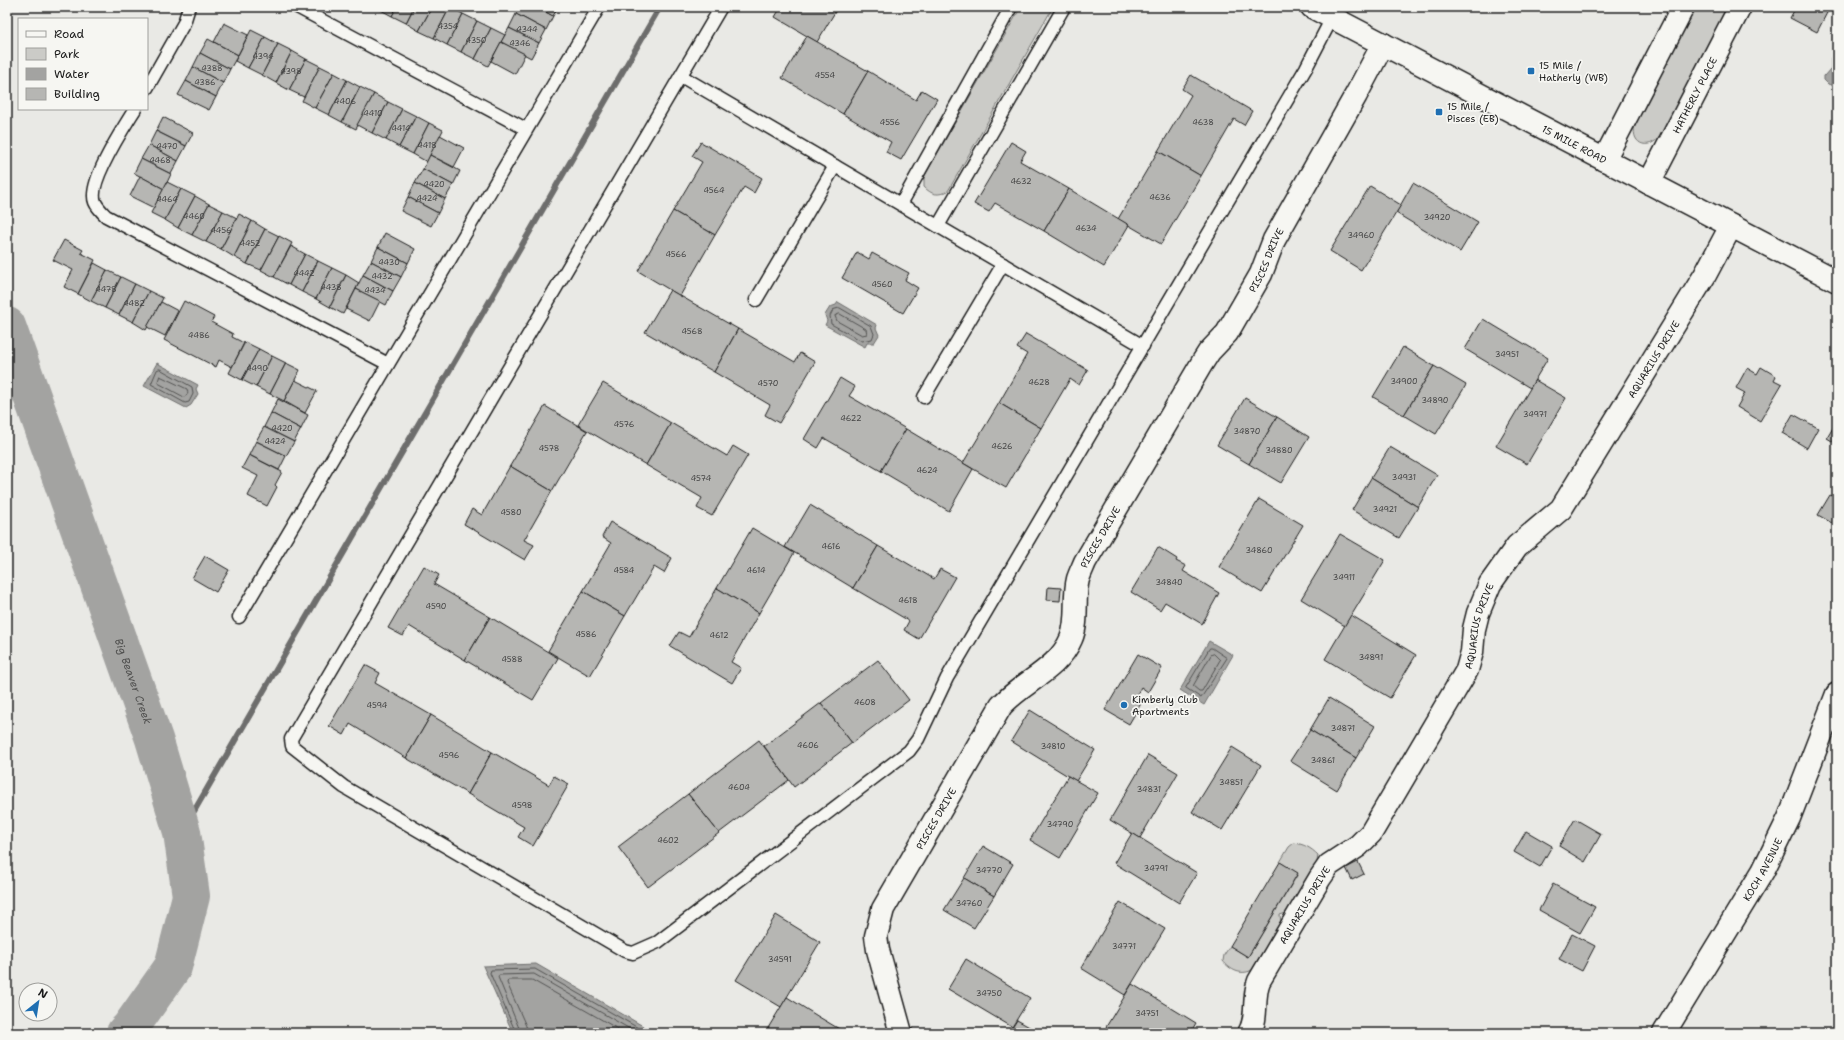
<svg xmlns="http://www.w3.org/2000/svg" width="1844" height="1040" font-family="'Shantell Sans',sans-serif">
  <style>
    .green { fill: #cbcbc7; stroke: #747472 }
    .water { fill: #a3a3a1; stroke: #6d6d6c }
    .lines { fill: none; stroke-linecap: round; stroke-linejoin: round }
    .shore { stroke: #525251; stroke-width: 1 }
    .stream { stroke: #6d6d6c; stroke-width: 6 }
    .river { stroke: #a3a3a1; stroke-width: 38 }
    .building { fill: #b6b6b3; stroke: #1c1c1c }
    .lane-casing { stroke: #1c1c1c; stroke-width: 15 }
    .street-casing { stroke: #1c1c1c; stroke-width: 25 }
    .secondary-casing { stroke: #1c1c1c; stroke-width: 25 }
    .lane { stroke: #f6f6f2; stroke-width: 12 }
    .street { stroke: #f6f6f2; stroke-width: 22 }
    .secondary { stroke: #f6f6f2; stroke-width: 22 }
    .poi-dot { fill: #1f6fb2; stroke: #f6f6f2; stroke-width: 1.5 }
    .labels { text-anchor: middle; dominant-baseline: central; stroke-width: 3.5; stroke-linejoin: round; paint-order: stroke }
    .number-label { font-size: 8px; fill: #424242 }
    .poi-label { font-size: 10px; fill: #1c1c1c; stroke: #f6f6f2; text-anchor: start }
    .street-label { font-size: 10px; fill: #1c1c1c; stroke: #f6f6f2 }
    .water-label { font-size: 11px; font-style: italic; fill: #525251; stroke: #f6f6f2 }
  </style>
  <rect width="100%" height="100%" fill="#e9e9e5"/>
  <filter id="ink" filterUnits="userSpaceOnUse"><feTurbulence type="fractalNoise" baseFrequency=".025" numOctaves="2"/><feDisplacementMap in="SourceGraphic" scale="8" xChannelSelector="R" yChannelSelector="G"/><feConvolveMatrix kernelMatrix="1 2 1 2 8 2 1 2 1" color-interpolation-filters="sRGB"/></filter>
  <g filter="url(#ink)">
    <!-- green -->
    <g class="green">
      <path d="M1021,7h32l-105,184c-10,5 -16,4 -24,-4v-10z"/>
      <path d="M1695,7h32l-66,128c-13,18 -33,8 -25,-13z"/>
      <path d="M1294,843c10,1 17,5 24,12l-1,7 -31,51 -6,2 1,7 -29,48c-11,6 -22,0 -29,-9l1,-6 6,-9 18,11 50,-83 -18,-12 9,-15z"/>
    </g>
    <!-- water -->
    <g class="water">
      <polygon points="1837,47 1837,87 1836,87 1828,84 1824,80 1824,76 1831,68 1831,58 1835,52 1834,48"/>
      <polygon points="838,302 877,325 876,328 879,335 874,343 867,343 865,347 825,325 827,321 825,315 830,307 836,305"/>
      <polygon points="157,363 198,385 196,389 198,394 191,405 186,408 144,386"/>
      <polygon points="1209,641 1233,655 1204,705 1180,690"/>
      <polygon points="536,964 655,1033 513,1033 483,966"/>
    </g>
    <g class="lines">
      <!-- shore -->
      <g class="shore">
        <polygon points="840,308 871,326 874,334 872,339 862,341 831,324 830,316 833,310"/>
        <polygon points="840,314 866,329 867,334 862,335 837,321 835,316"/>
        <polygon points="160,369 192,387 193,394 189,402 185,403 151,384 157,370"/>
        <polygon points="160,376 187,389 188,393 186,396 184,397 158,383"/>
        <polygon points="1210,648 1212,648 1227,658 1201,698 1186,688"/>
        <polygon points="1214,654 1220,660 1202,691 1199,691 1193,686 1211,655"/>
        <polyline points="516,1033 490,973 491,970 535,969 647,1033"/>
        <polyline points="521,1033 498,977 499,975 534,974 637,1033"/>
        <polyline points="528,1033 526,1026 507,983 508,980 532,980 625,1033"/>
      </g>
      <!-- stream -->
      <polyline class="stream" points="182,832 660,7"/>
      <!-- river -->
      <path class="river" id="s1" d="M7,326l147,413 28,93 9,64 -18,71 -43,61 -5,5"/>
    </g>
    <!-- building -->
    <g class="building">
      <polygon points="380,7 397,7 392,16 379,9"/>
      <polygon points="397,7 414,7 406,23 392,16"/>
      <polygon points="414,7 432,7 419,31 406,23"/>
      <polygon points="432,7 450,7 434,38 419,31"/>
      <polygon points="450,7 463,14 447,45 434,38"/>
      <polygon points="519,7 537,7 553,16 546,30 516,14"/>
      <polygon points="537,7 558,7 553,16"/>
      <polygon points="781,7 838,7 817,42 775,17"/>
      <polygon points="1796,7 1830,7 1817,32 1790,18"/>
      <polygon points="463,14 477,21 461,52 447,45"/>
      <polygon points="516,14 546,30 539,43 509,28"/>
      <polygon points="477,21 491,28 475,59 461,52"/>
      <polygon points="224,23 248,35 238,55 214,42"/>
      <polygon points="491,28 505,35 488,66 475,59"/>
      <polygon points="509,28 539,43 531,58 501,42"/>
      <polygon points="251,30 265,37 248,68 235,61"/>
      <polygon points="807,36 868,71 843,114 782,78"/>
      <polygon points="265,37 278,44 262,75 248,68"/>
      <polygon points="208,39 238,55 230,69 200,53"/>
      <polygon points="501,42 525,54 515,74 491,61"/>
      <polygon points="278,44 292,51 276,83 262,75"/>
      <polygon points="292,51 306,59 289,90 276,83"/>
      <polygon points="200,53 230,69 223,83 193,67"/>
      <polygon points="306,59 320,66 304,97 289,90"/>
      <polygon points="320,66 334,73 315,108 302,101"/>
      <polygon points="193,67 223,83 216,97 186,81"/>
      <polygon points="868,71 916,100 922,90 937,99 901,160 886,152 891,142 843,114"/>
      <polygon points="334,73 347,80 329,115 315,108"/>
      <polygon points="1191,75 1252,111 1244,125 1234,119 1201,176 1158,151 1191,95 1182,89"/>
      <polygon points="347,80 360,87 342,122 329,115"/>
      <polygon points="186,81 216,97 209,110 178,95"/>
      <polygon points="360,87 374,94 356,129 342,122"/>
      <polygon points="374,94 388,102 372,133 357,125"/>
      <polygon points="388,102 402,109 386,140 372,133"/>
      <polygon points="402,109 416,116 399,147 386,140"/>
      <polygon points="416,116 429,123 413,154 399,147"/>
      <polygon points="163,117 193,133 186,146 156,131"/>
      <polygon points="429,123 443,130 427,162 413,154"/>
      <polygon points="156,131 186,146 178,161 149,145"/>
      <polygon points="440,135 464,148 454,167 430,155"/>
      <polygon points="701,142 762,178 754,193 744,187 715,235 673,211 702,162 692,156"/>
      <polygon points="1011,142 1026,151 1020,161 1069,189 1044,231 995,203 989,212 974,204"/>
      <polygon points="149,145 178,161 171,174 141,159"/>
      <polygon points="1158,151 1201,176 1161,244 1118,219"/>
      <polygon points="430,155 460,171 453,185 423,169"/>
      <polygon points="141,159 171,174 164,189 134,173"/>
      <polygon points="423,169 453,185 445,199 415,183"/>
      <polygon points="140,176 164,189 154,208 130,196"/>
      <polygon points="167,182 181,189 165,220 151,213"/>
      <polygon points="415,183 445,199 438,213 408,197"/>
      <polygon points="1413,183 1478,222 1460,252 1396,213"/>
      <polygon points="1370,186 1401,205 1361,270 1330,251"/>
      <polygon points="181,189 195,196 178,228 165,220"/>
      <polygon points="1069,189 1129,225 1104,267 1044,231"/>
      <polygon points="195,196 209,204 192,235 178,228"/>
      <polygon points="408,197 438,213 431,226 401,211"/>
      <polygon points="209,204 223,211 206,242 192,235"/>
      <polygon points="223,211 237,218 221,249 206,242"/>
      <polygon points="673,211 715,235 680,296 638,271"/>
      <polygon points="239,214 252,221 234,257 221,249"/>
      <polygon points="252,221 265,229 247,264 234,257"/>
      <polygon points="265,229 279,236 261,270 247,264"/>
      <polygon points="385,233 415,249 408,263 378,247"/>
      <polygon points="279,236 292,243 274,277 261,270"/>
      <polygon points="64,240 83,250 81,253 95,260 78,294 64,287 73,270 53,260"/>
      <polygon points="291,246 305,254 289,285 274,277"/>
      <polygon points="378,247 408,263 401,277 371,261"/>
      <polygon points="857,252 869,259 872,253 909,273 905,280 918,288 903,313 842,278"/>
      <polygon points="305,254 318,261 302,292 289,285"/>
      <polygon points="318,261 332,268 316,299 302,292"/>
      <polygon points="371,261 401,277 393,291 363,275"/>
      <polygon points="94,263 107,270 91,301 78,294"/>
      <polygon points="332,268 346,275 330,307 316,299"/>
      <polygon points="107,270 121,277 105,308 91,301"/>
      <polygon points="346,275 359,283 343,314 330,307"/>
      <polygon points="363,275 393,291 386,305 356,289"/>
      <polygon points="121,277 135,284 119,315 105,308"/>
      <polygon points="135,284 149,291 133,322 119,315"/>
      <polygon points="356,289 380,301 370,321 346,309"/>
      <polygon points="670,290 738,329 714,372 645,332"/>
      <polygon points="149,291 163,298 146,330 133,322"/>
      <polygon points="184,301 214,317 211,322 233,334 232,337 244,343 232,367 219,360 216,367 164,340"/>
      <polygon points="161,302 178,311 165,336 147,327"/>
      <polygon points="1483,319 1548,358 1530,388 1465,349"/>
      <polygon points="738,329 795,362 800,353 815,362 779,423 765,415 770,405 714,372"/>
      <polygon points="1026,334 1088,370 1079,385 1070,379 1041,428 999,403 1027,354 1017,348"/>
      <polygon points="245,342 259,349 242,380 229,373"/>
      <polygon points="1403,347 1434,366 1404,415 1373,397"/>
      <polygon points="259,349 272,356 256,387 242,380"/>
      <polygon points="272,356 286,363 270,394 256,387"/>
      <polygon points="286,363 300,370 284,401 270,394"/>
      <polygon points="1434,366 1466,385 1436,434 1404,415"/>
      <polygon points="1761,367 1776,376 1774,380 1782,384 1760,421 1737,407 1745,393 1736,388 1747,368 1757,374"/>
      <polygon points="840,378 855,387 849,396 906,429 881,471 824,438 818,448 804,439"/>
      <polygon points="295,380 317,391 305,413 284,401"/>
      <polygon points="1535,380 1566,398 1527,464 1496,446"/>
      <polygon points="603,383 671,423 646,465 578,425"/>
      <polygon points="1245,398 1277,417 1249,464 1217,445"/>
      <polygon points="278,399 308,415 301,429 271,413"/>
      <polygon points="999,403 1041,428 1006,488 963,463"/>
      <polygon points="545,406 587,431 552,491 510,466"/>
      <polygon points="271,413 301,429 294,442 264,427"/>
      <polygon points="1793,414 1818,428 1807,448 1782,433"/>
      <polygon points="1277,417 1309,437 1281,483 1249,464"/>
      <polygon points="1837,421 1837,444 1827,438"/>
      <polygon points="671,423 727,456 733,446 748,455 712,516 697,508 702,498 646,465"/>
      <polygon points="264,427 294,442 286,456 256,441"/>
      <polygon points="906,429 973,469 949,511 881,471"/>
      <polygon points="256,441 286,456 279,470 249,455"/>
      <polygon points="1390,447 1437,475 1418,507 1371,478"/>
      <polygon points="249,455 282,472 275,485 277,487 267,506 248,496 258,476 242,468"/>
      <polygon points="510,466 552,491 524,540 534,545 525,560 464,524 472,509 482,515"/>
      <polygon points="1371,478 1418,507 1399,538 1352,510"/>
      <polygon points="1830,495 1837,499 1837,526 1818,515"/>
      <polygon points="1259,499 1303,525 1262,593 1219,567"/>
      <polygon points="810,505 878,546 853,588 785,547"/>
      <polygon points="610,522 672,558 664,573 654,567 625,616 583,591 611,543 602,537"/>
      <polygon points="752,528 794,553 759,613 717,588"/>
      <polygon points="1340,534 1385,560 1345,626 1301,599"/>
      <polygon points="878,546 934,579 940,569 955,577 919,639 904,630 909,621 853,588"/>
      <polygon points="1158,547 1177,559 1176,561 1186,566 1183,571 1219,593 1202,624 1165,602 1160,610 1131,592"/>
      <polygon points="205,556 229,570 216,592 192,578"/>
      <polygon points="424,566 439,575 434,584 490,617 465,660 409,626 403,636 388,628"/>
      <polygon points="1048,587 1061,588 1060,601 1047,600"/>
      <polygon points="717,588 759,613 731,662 741,668 732,683 670,646 679,632 689,637"/>
      <polygon points="583,591 625,616 590,676 548,651"/>
      <polygon points="1351,615 1416,655 1390,698 1325,659"/>
      <polygon points="490,617 558,658 533,700 465,660"/>
      <polygon points="1138,654 1162,668 1148,692 1141,687 1136,696 1143,700 1129,724 1105,710"/>
      <polygon points="878,660 909,700 852,743 821,703"/>
      <polygon points="365,665 380,673 375,683 431,715 406,758 350,724 344,735 329,726"/>
      <polygon points="1329,698 1375,726 1356,758 1310,730"/>
      <polygon points="821,703 852,743 794,787 764,746"/>
      <polygon points="1030,710 1095,750 1076,781 1011,741"/>
      <polygon points="431,715 492,752 468,794 406,758"/>
      <polygon points="1310,730 1356,758 1337,790 1290,761"/>
      <polygon points="759,740 789,780 719,833 688,794"/>
      <polygon points="1232,747 1261,765 1222,830 1192,812"/>
      <polygon points="492,752 549,785 554,776 569,784 533,846 518,837 524,827 468,794"/>
      <polygon points="1148,755 1178,773 1140,838 1110,820"/>
      <polygon points="1068,776 1098,793 1060,858 1030,840"/>
      <polygon points="688,794 719,833 648,887 618,847"/>
      <polygon points="1575,819 1601,834 1585,862 1559,846"/>
      <polygon points="1526,831 1552,846 1540,867 1514,852"/>
      <polygon points="1132,833 1197,873 1179,903 1114,863"/>
      <polygon points="983,846 1013,864 994,896 964,878"/>
      <polygon points="1280,862 1298,873 1248,957 1230,946"/>
      <polygon points="1358,862 1364,874 1352,880 1346,868"/>
      <polygon points="964,878 994,896 974,928 944,910"/>
      <polygon points="1553,884 1595,907 1580,933 1539,910"/>
      <polygon points="1120,902 1165,929 1125,995 1081,968"/>
      <polygon points="776,915 820,942 781,1007 736,980"/>
      <polygon points="1572,934 1595,946 1582,971 1559,959"/>
      <polygon points="966,959 1030,998 1012,1027 948,989"/>
      <polygon points="1132,984 1196,1023 1190,1033 1115,1033 1106,1027"/>
      <polygon points="787,997 819,1017 846,1033 765,1033"/>
      <polygon points="1017,1020 1040,1033 1009,1033"/>
    </g>
    <g class="lines">
      <!-- lane casing -->
      <g class="lane-casing">
        <g id="lane">
          <polyline points="297,7 526,129"/>
          <polyline points="721,7 291,739 292,746 344,787 625,951 633,953 658,942 909,751 918,739 947,678 1306,68 1332,18"/>
          <polyline points="681,76 1143,346"/>
          <polyline points="147,88 184,23 189,7"/>
          <path d="M135,109c-11,18 -48,74 -40,93 2,5 7,10 11,14l282,148"/>
          <polyline points="901,204 1011,7"/>
          <polyline points="938,226 1064,7"/>
          <polyline points="756,300 835,166"/>
          <polyline points="924,397 1003,264"/>
          <polyline points="239,617 599,7"/>
        </g>
      </g>
      <!-- street casing -->
      <g class="street-casing">
        <g id="street">
          <polyline points="1604,160 1683,7"/>
          <path id="s2" d="M1649,183l91,-176"/>
          <path id="s3" d="M901,1033l-23,-83 -2,-14 7,-27 118,-203c21,-24 57,-36 70,-67 8,-18 2,-41 7,-60 2,-6 5,-12 7,-17l117,-199 7,-11 18,-19 34,-59 13,-34 82,-145 27,-51"/>
          <path id="s4" d="M1249,1033c10,-16 3,-35 10,-52l61,-103 9,-13 29,-19 13,-13 96,-163 5,-18 2,-23 4,-16 12,-29 27,-38 44,-37 144,-234 26,-49"/>
          <path id="s5" d="M1664,1033l99,-162 26,-53 48,-124"/>
        </g>
      </g>
      <!-- secondary casing -->
      <g class="secondary-casing">
        <g id="secondary">
          <path id="s6" d="M1312,7l525,274"/>
        </g>
      </g>
      <!-- lane -->
      <use href="#lane" class="lane"/>
      <!-- street -->
      <use href="#street" class="street"/>
      <!-- secondary -->
      <use href="#secondary" class="secondary"/>
    </g>
  </g>
  <!-- markers -->
  <g class="poi-dot">
    <rect x="1527" y="67" width="8" height="8" rx="2"/>
    <rect x="1435" y="108" width="8" height="8" rx="2"/>
    <circle cx="1124" cy="705" r="4"/>
  </g>
  <g class="labels">
    <!-- number labels -->
    <g class="number-label">
      <text x="448" y="26">4354</text>
      <text x="527" y="29">4344</text>
      <text x="476" y="40">4350</text>
      <text x="520" y="43">4346</text>
      <text x="263" y="56">4394</text>
      <text x="212" y="68">4388</text>
      <text x="291" y="71">4398</text>
      <text x="825" y="75">4554</text>
      <text x="205" y="82">4386</text>
      <text x="345" y="101">4406</text>
      <text x="373" y="113">4410</text>
      <text x="890" y="122">4556</text>
      <text x="1203" y="122">4638</text>
      <text x="401" y="128">4414</text>
      <text x="427" y="145">4418</text>
      <text x="167" y="146">4470</text>
      <text x="160" y="160">4468</text>
      <text x="1021" y="181">4632</text>
      <text x="434" y="184">4420</text>
      <text x="714" y="190">4564</text>
      <text x="1160" y="197">4636</text>
      <text x="427" y="198">4424</text>
      <text x="167" y="199">4464</text>
      <text x="194" y="216">4460</text>
      <text x="1437" y="217">34920</text>
      <text x="1086" y="228">4634</text>
      <text x="221" y="230">4456</text>
      <text x="1361" y="235">34960</text>
      <text x="250" y="243">4452</text>
      <text x="676" y="254">4566</text>
      <text x="389" y="262">4430</text>
      <text x="304" y="273">4442</text>
      <text x="382" y="276">4432</text>
      <text x="882" y="284">4560</text>
      <text x="331" y="287">4438</text>
      <text x="106" y="289">4478</text>
      <text x="375" y="290">4434</text>
      <text x="134" y="303">4482</text>
      <text x="692" y="331">4568</text>
      <text x="199" y="335">4486</text>
      <text x="1507" y="354">34951</text>
      <text x="257" y="368">4490</text>
      <text x="1404" y="381">34900</text>
      <text x="1039" y="382">4628</text>
      <text x="768" y="383">4570</text>
      <text x="1435" y="400">34890</text>
      <text x="1535" y="414">34971</text>
      <text x="851" y="418">4622</text>
      <text x="624" y="424">4576</text>
      <text x="282" y="428">4420</text>
      <text x="1247" y="431">34870</text>
      <text x="275" y="441">4424</text>
      <text x="1002" y="446">4626</text>
      <text x="549" y="448">4578</text>
      <text x="1279" y="450">34880</text>
      <text x="927" y="470">4624</text>
      <text x="1404" y="477">34931</text>
      <text x="701" y="478">4574</text>
      <text x="1385" y="509">34921</text>
      <text x="511" y="512">4580</text>
      <text x="831" y="546">4616</text>
      <text x="1259" y="550">34860</text>
      <text x="624" y="570">4584</text>
      <text x="756" y="570">4614</text>
      <text x="1344" y="577">34911</text>
      <text x="1169" y="582">34840</text>
      <text x="908" y="600">4618</text>
      <text x="436" y="606">4590</text>
      <text x="586" y="634">4586</text>
      <text x="719" y="635">4612</text>
      <text x="1371" y="657">34891</text>
      <text x="512" y="659">4588</text>
      <text x="865" y="702">4608</text>
      <text x="377" y="705">4594</text>
      <text x="1343" y="728">34871</text>
      <text x="808" y="745">4606</text>
      <text x="1053" y="746">34810</text>
      <text x="449" y="755">4596</text>
      <text x="1323" y="760">34861</text>
      <text x="1231" y="782">34851</text>
      <text x="739" y="787">4604</text>
      <text x="1149" y="789">34831</text>
      <text x="522" y="805">4598</text>
      <text x="1060" y="824">34790</text>
      <text x="668" y="840">4602</text>
      <text x="1156" y="868">34791</text>
      <text x="989" y="870">34770</text>
      <text x="969" y="903">34760</text>
      <text x="1124" y="946">34771</text>
      <text x="780" y="959">34591</text>
      <text x="989" y="993">34750</text>
      <text x="1147" y="1013">34751</text>
    </g>
    <!-- poi labels -->
    <g class="poi-label">
      <text x="1539" y="65">15 Mile /<tspan x="1539" dy="12">Hatherly (WB)</tspan></text>
      <text x="1447" y="106">15 Mile /<tspan x="1447" dy="12">Pisces (EB)</tspan></text>
      <text x="1132" y="699">Kimberly Club<tspan x="1132" dy="12">Apartments</tspan></text>
    </g>
    <!-- street labels -->
    <g class="street-label">
      <text stroke="none"><textPath href="#s2" startOffset="99">HATHERLY PLACE</textPath></text>
      <text stroke="none"><textPath href="#s6" startOffset="296">15 MILE ROAD</textPath></text>
      <text stroke="none"><textPath href="#s3" startOffset="893">PISCES DRIVE</textPath></text>
      <text stroke="none"><textPath href="#s4" startOffset="801">AQUARIUS DRIVE</textPath></text>
      <text stroke="none"><textPath href="#s3" startOffset="569">PISCES DRIVE</textPath></text>
      <text stroke="none"><textPath href="#s4" startOffset="477">AQUARIUS DRIVE</textPath></text>
      <text stroke="none"><textPath href="#s3" startOffset="233">PISCES DRIVE</textPath></text>
      <text stroke="none"><textPath href="#s5" startOffset="191">KOCH AVENUE</textPath></text>
      <text stroke="none"><textPath href="#s4" startOffset="142">AQUARIUS DRIVE</textPath></text>
    </g>
    <!-- water labels -->
    <g class="water-label">
      <text stroke="none"><textPath href="#s1" startOffset="377">Big Beaver Creek</textPath></text>
    </g>
  </g>
  <!-- margin -->
  <rect width="1844" height="1040" fill="none" stroke="#f6f6f2" stroke-width="24"/>
  <rect x="12" y="12" width="1820" height="1016" fill="none" stroke="#1c1c1c" stroke-width="1.5" filter="url(#ink)"/>
  <!-- legend -->
  <rect x="18" y="18" width="130" height="92" fill="#f6f6f2" stroke="#9f9f9c"/>
  <rect x="26" y="31" width="20" height="6" fill="#f6f6f2" stroke="#9f9f9c"/>
  <text x="54" y="38" font-size="12" fill="#1c1c1c">Road</text>
  <rect x="26" y="48" width="20" height="12" fill="#cbcbc7" stroke="#9f9f9c"/>
  <text x="54" y="58" font-size="12" fill="#1c1c1c">Park</text>
  <rect x="26" y="68" width="20" height="12" fill="#a3a3a1" stroke="#9f9f9c"/>
  <text x="54" y="78" font-size="12" fill="#1c1c1c">Water</text>
  <rect x="26" y="88" width="20" height="12" fill="#b6b6b3" stroke="#9f9f9c"/>
  <text x="54" y="98" font-size="12" fill="#1c1c1c">Building</text>
  <!-- north arrow -->
  <g transform="translate(38 1002) rotate(30)"><circle r="19" fill="#f6f6f2" stroke="#9f9f9c"/>
  <path d="M0-3L7 15L0 10L-7 15Z" fill="#1f6fb2"/>
  <text y="-6" font-size="11" font-weight="bold" text-anchor="middle" fill="#1c1c1c">N</text>
  </g>
</svg>
